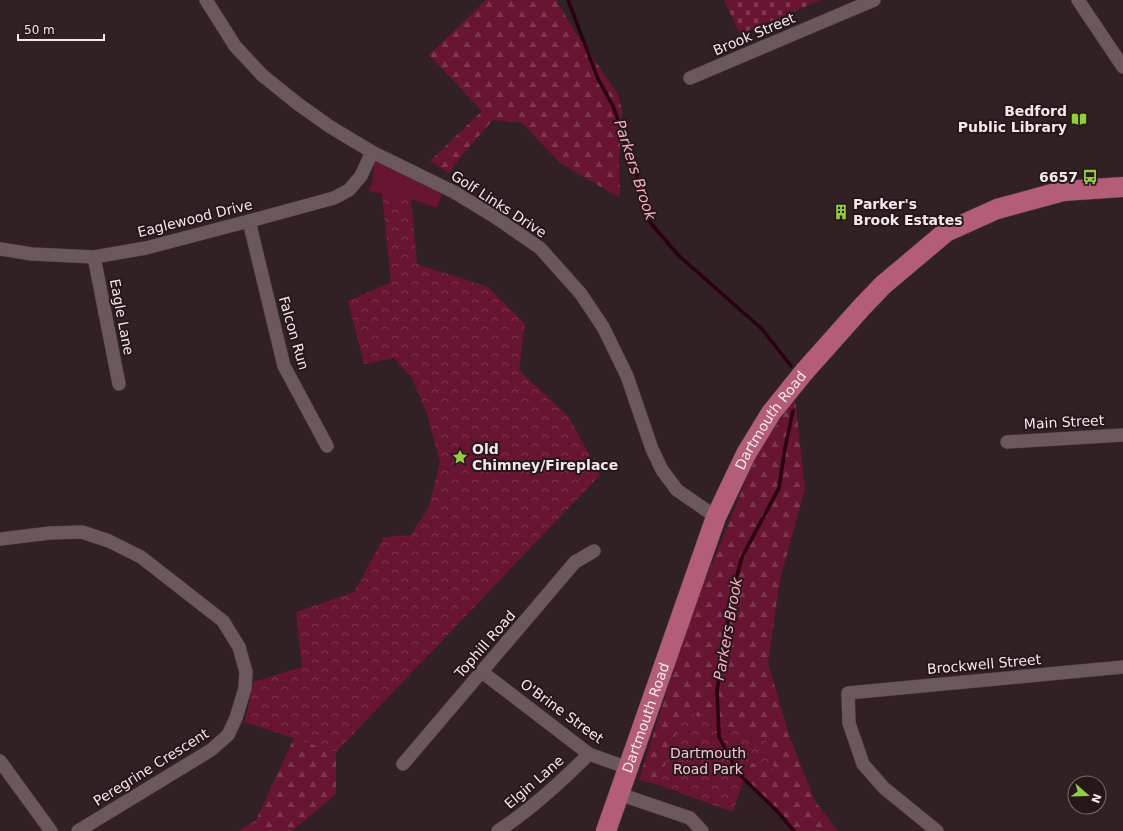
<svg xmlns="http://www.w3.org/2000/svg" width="1123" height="831" font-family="'DejaVu Sans',sans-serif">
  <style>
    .green { fill: #681433 }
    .forest { fill: url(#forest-firs) }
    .cemetery { fill: url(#cemetery-stones) }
    .park { fill: url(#park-crowns) }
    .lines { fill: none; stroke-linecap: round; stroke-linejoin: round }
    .stream { stroke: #2a010f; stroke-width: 3.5 }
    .minor-casing { stroke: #4d3f42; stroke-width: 14 }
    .primary-casing { stroke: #4d3f42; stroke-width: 21 }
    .minor { stroke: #6b585c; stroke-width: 13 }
    .primary { stroke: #b45d78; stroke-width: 20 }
    .labels { text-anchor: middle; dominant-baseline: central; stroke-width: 4; stroke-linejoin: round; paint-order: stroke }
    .street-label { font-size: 14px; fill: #f4e8ea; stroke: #26171b }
    .poi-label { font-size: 14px; font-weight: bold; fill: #f4e8ea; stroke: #26171b; text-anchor: end }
    .park-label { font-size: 14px; fill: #f8c5d0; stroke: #26171b }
    .water-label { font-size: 15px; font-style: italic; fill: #fbafc1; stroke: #26171b }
  </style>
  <defs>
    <pattern id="forest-firs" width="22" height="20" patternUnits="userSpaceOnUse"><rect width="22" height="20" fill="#681433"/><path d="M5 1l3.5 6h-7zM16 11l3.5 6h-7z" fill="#7e3651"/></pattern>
    <pattern id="cemetery-stones" width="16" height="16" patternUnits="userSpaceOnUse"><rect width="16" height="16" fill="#681433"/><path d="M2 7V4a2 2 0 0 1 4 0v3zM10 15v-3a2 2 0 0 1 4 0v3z" fill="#7e3651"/></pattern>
    <pattern id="park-crowns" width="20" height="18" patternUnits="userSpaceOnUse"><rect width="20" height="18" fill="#681433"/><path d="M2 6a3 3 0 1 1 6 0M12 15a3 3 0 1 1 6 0" fill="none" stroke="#7e3651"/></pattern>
  </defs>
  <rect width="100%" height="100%" fill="#312024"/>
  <!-- green -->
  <polygon class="green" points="375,156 444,189 437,208 411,199 368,191 372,183"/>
  <!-- forest -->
  <g class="forest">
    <polygon points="486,0 556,0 577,35 618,94 622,111 622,139 619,158 620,198 560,163 522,123 493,120 462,155 449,173 430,161 482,111 429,55"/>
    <polygon points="795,398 805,488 780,580 768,663 788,732 815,801 838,831 794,831 778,812 744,779 750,762 774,770 771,752 675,736 658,785 639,780 687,626 757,453"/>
    <polygon points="294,738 336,752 336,794 292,831 259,831 256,820"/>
  </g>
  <!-- cemetery -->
  <polygon class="cemetery" points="724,0 821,0 740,34"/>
  <!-- park -->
  <g class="park">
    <polygon points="382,193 411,199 417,264 488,287 525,324 519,370 569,417 600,475 336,752 244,722 249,705 253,682 302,667 296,612 354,592 384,537 411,535 429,507 440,462 427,414 412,378 394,358 364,364 348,301 391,282"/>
    <polygon points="684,711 765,739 771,752 774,771 750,762 733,812 658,785"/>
    <polygon points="256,820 259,831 238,831"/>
  </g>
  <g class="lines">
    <!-- stream -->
    <g class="stream">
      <polyline points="568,0 598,79 613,106 632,157 649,221 678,255 762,329 791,366"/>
      <polyline points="793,411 785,448 779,488 742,557 732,594 717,690 719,737 739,774 778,812 794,831"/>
    </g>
    <!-- minor casing -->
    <g class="minor-casing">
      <g id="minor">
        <polyline points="206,0 235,46 262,75 298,104 329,126 372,152 454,192 495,217 540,248 581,294 603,327 627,376 652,449 662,470 677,490 716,517"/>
        <polyline points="1078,0 1123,67"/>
        <polyline points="690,78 874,0"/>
        <polyline points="249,221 284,366 327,446"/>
        <polyline points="0,249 32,254 94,257 146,248 249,221 334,198 349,190 361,176 372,152"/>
        <polyline points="94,257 119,384"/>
        <polyline points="1007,442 1123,435"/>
        <polyline points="0,539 50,533 82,532 109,541 141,557 223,621 239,647 246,672 245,688 236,718 228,735 211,750 78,831"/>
        <polyline points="482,672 589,754 628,768"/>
        <polyline points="0,761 51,831"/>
        <polyline points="403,764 575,562 594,551"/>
        <polyline points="619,794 690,818 702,831"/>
        <path d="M498,831c34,-22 63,-49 91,-77"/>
        <polyline points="937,831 884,788 863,764 849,723 848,693 1123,667"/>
      </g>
    </g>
    <!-- primary casing -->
    <g class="primary-casing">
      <g id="primary">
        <path id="s1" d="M606,831l110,-314 30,-63 25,-41 33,-41 57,-64 22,-23 63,-53 51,-23 66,-18 60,-4"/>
      </g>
    </g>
    <!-- minor -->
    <use href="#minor" class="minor"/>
    <!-- primary -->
    <use href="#primary" class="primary"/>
  </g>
  <!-- icons -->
  <defs>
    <g id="library-bare" transform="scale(1.2)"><path d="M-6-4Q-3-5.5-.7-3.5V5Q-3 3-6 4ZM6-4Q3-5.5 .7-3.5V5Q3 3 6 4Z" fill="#93cd3e" stroke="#26171b" stroke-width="2.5" paint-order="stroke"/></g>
    <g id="bus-bare" transform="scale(1.2)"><path d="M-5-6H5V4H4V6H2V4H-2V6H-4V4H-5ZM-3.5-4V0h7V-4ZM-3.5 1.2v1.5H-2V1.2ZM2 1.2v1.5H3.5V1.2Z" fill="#93cd3e" stroke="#26171b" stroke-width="2.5" paint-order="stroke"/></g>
    <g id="building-bare" transform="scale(1.2)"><path d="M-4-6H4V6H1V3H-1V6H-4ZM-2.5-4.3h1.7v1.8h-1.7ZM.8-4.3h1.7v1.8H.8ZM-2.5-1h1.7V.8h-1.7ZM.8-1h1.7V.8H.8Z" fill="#93cd3e" stroke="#26171b" stroke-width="2.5" paint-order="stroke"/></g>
    <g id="sight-bare" transform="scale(1.2)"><path d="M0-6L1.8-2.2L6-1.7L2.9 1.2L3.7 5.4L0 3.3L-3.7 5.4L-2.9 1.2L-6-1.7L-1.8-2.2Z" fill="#93cd3e" stroke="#26171b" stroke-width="2.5" paint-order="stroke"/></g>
  </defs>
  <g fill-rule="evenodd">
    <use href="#library-bare" x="1079" y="119"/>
    <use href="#bus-bare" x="1090" y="177"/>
    <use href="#building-bare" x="841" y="212"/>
    <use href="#sight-bare" x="460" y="457"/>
  </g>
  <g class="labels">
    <!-- street labels -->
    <g class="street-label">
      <text transform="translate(754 34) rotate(-23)">Brook Street</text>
      <text transform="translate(499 204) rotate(33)">Golf Links Drive</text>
      <text transform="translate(195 218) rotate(-14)">Eaglewood Drive</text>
      <text transform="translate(122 317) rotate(79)">Eagle Lane</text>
      <text transform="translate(294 333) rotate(74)">Falcon Run</text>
      <text stroke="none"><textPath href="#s1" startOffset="444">Dartmouth Road</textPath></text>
      <text transform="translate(1064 422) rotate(-3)">Main Street</text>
      <text transform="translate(485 644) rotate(-49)">Tophill Road</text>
      <text transform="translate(984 664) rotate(-5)">Brockwell Street</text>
      <text transform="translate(562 711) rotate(36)">O'Brine Street</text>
      <text stroke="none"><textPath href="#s1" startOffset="120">Dartmouth Road</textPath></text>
      <text transform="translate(151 767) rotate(-32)">Peregrine Crescent</text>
      <text transform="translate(534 782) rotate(-41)">Elgin Lane</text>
    </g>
    <!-- poi labels -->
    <g class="poi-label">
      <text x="1067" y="111">Bedford<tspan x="1067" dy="16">Public Library</tspan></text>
      <text x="1078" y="177">6657</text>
      <text x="853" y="204" text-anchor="start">Parker's<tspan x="853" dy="16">Brook Estates</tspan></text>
      <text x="472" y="449" text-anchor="start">Old<tspan x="472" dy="16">Chimney/Fireplace</tspan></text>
    </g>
    <!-- park labels -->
    <g class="park-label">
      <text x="708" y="753">Dartmouth<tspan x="708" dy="16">Road Park</tspan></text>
    </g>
    <!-- water labels -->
    <g class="water-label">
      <text transform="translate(635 170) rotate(72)">Parkers Brook</text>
      <text transform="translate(728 629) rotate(-80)">Parkers Brook</text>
    </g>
  </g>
  <!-- north arrow -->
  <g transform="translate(1087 795) rotate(110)"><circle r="19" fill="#26171b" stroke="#786b6e"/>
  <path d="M0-3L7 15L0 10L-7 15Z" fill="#93cd3e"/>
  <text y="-6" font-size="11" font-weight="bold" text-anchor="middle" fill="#f4e8ea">N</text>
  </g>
  <!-- scale -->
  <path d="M18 34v6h86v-6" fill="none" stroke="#f4e8ea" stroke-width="2"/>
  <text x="24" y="34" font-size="12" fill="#f4e8ea" stroke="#26171b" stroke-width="3" paint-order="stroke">50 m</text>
</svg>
